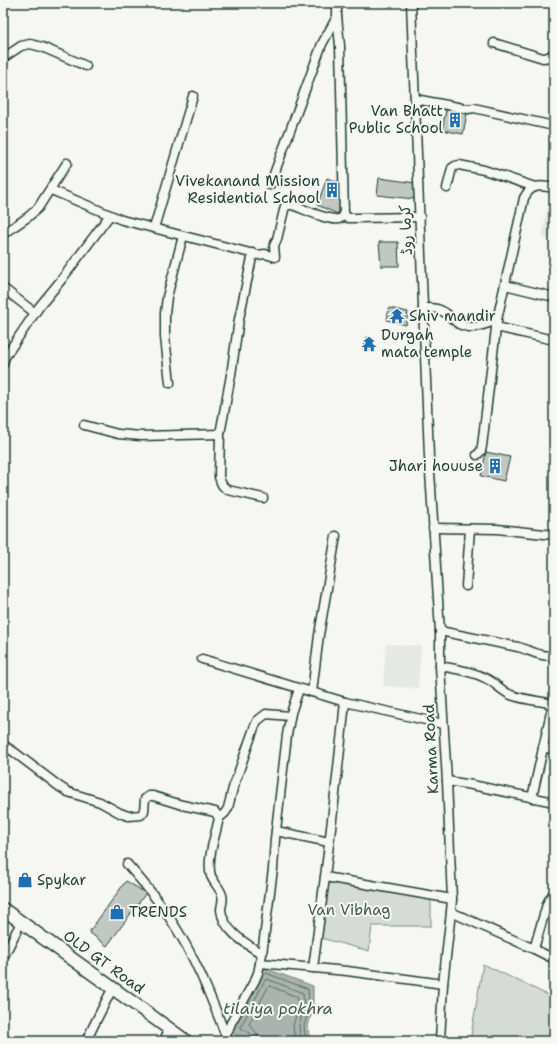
<svg xmlns="http://www.w3.org/2000/svg" width="557" height="1044" font-family="'Shantell Sans','Playpen Sans Arabic',sans-serif">
  <style>
    .built { fill: #e6e8e4 }
    .green { fill: #d6dbd6; stroke: #7a8c85 }
    .water { fill: #aab3ae; stroke: #72847d }
    .lines { fill: none; stroke-linecap: round; stroke-linejoin: round }
    .shore { stroke: #576c65; stroke-width: 1 }
    .building { fill: #c1c8c3; stroke: #1f3d34 }
    .street-casing { stroke: #1f3d34; stroke-width: 11 }
    .secondary-casing { stroke: #1f3d34; stroke-width: 15 }
    .street { stroke: #f6f6f2; stroke-width: 8 }
    .secondary { stroke: #f6f6f2; stroke-width: 12 }
    .labels { text-anchor: middle; dominant-baseline: central; stroke-width: 4; stroke-linejoin: round; paint-order: stroke }
    .poi-label { font-size: 15px; fill: #1f3d34; stroke: #f6f6f2; text-anchor: start }
    .street-label { font-size: 15px; fill: #1f3d34; stroke: #f6f6f2 }
    .park-label { font-size: 15px; fill: #445d54; stroke: #f6f6f2 }
    .water-label { font-size: 16px; font-style: italic; fill: #425a52; stroke: #f6f6f2 }
  </style>
  <rect width="100%" height="100%" fill="#f6f6f2"/>
  <filter id="ink" filterUnits="userSpaceOnUse"><feTurbulence type="fractalNoise" baseFrequency=".025" numOctaves="2"/><feDisplacementMap in="SourceGraphic" scale="8" xChannelSelector="R" yChannelSelector="G"/><feConvolveMatrix kernelMatrix="1 2 1 2 8 2 1 2 1" color-interpolation-filters="sRGB"/></filter>
  <g filter="url(#ink)">
    <!-- built -->
    <g class="built">
      <polygon points="547,208 554,210 554,240 542,238"/>
      <polygon points="386,644 421,646 418,688 383,686"/>
    </g>
    <!-- green -->
    <g class="green">
      <polygon points="325,877 431,897 431,926 372,926 369,951 317,937"/>
      <polygon points="483,964 554,998 554,1041 470,1041"/>
    </g>
    <!-- water -->
    <polygon class="water" points="262,967 313,986 313,1008 308,1026 310,1041 247,1041 234,1034 230,1027"/>
    <g class="lines">
      <!-- shore -->
      <g class="shore">
        <polyline points="263,974 266,973 308,989 309,1008 304,1026 306,1041"/>
        <polyline points="253,1041 251,1034 241,1028 241,1026 265,980 267,979 303,993 304,1007 299,1026 301,1041"/>
        <path d="M259,1041c-1,-10 -6,-11 -10,-17l19,-37 2,-1 27,11 1,10 -5,19 2,15"/>
      </g>
    </g>
    <!-- building -->
    <g class="building">
      <polygon points="447,105 468,109 463,134 442,130"/>
      <polygon points="327,178 342,184 343,200 338,214 317,205"/>
      <polygon points="379,178 416,183 414,199 377,195"/>
      <polygon points="379,242 398,242 399,266 381,266"/>
      <polygon points="389,308 408,312 406,325 387,320"/>
      <polygon points="367,337 374,339 371,351 363,349"/>
      <polygon points="486,452 510,457 504,481 481,476"/>
      <polygon points="126,881 146,893 107,946 89,932"/>
    </g>
    <g class="lines">
      <!-- street casing -->
      <g class="street-casing">
        <g id="street">
          <polyline points="339,3 337,9 337,16 340,46 344,214 348,218 356,218 420,217"/>
          <polyline points="411,3 429,456 440,631 440,666 447,781 452,899 451,912 443,984 440,1041"/>
          <path d="M494,43l49,15c5,0 8,-2 11,-5"/>
          <polyline points="3,58 21,46 30,44 42,47 86,66"/>
          <polyline points="415,99 468,109 474,108 554,126"/>
          <path d="M67,163l-15,23 1,5 3,1 66,28 136,35 7,-1 10,3 -1,-11 3,-7 8,-33 4,-1h3c12,4 36,16 47,14 2,-1 4,-2 6,-3"/>
          <polyline points="270,185 322,44 337,17"/>
          <polyline points="447,188 452,168 455,166 459,165 484,170 535,187"/>
          <polyline points="154,228 193,96"/>
          <polyline points="3,234 28,217 38,208 52,186"/>
          <path d="M253,253l-14,66 -8,56 -11,59 -1,43c2,6 3,10 9,13l35,8"/>
          <polyline points="505,285 554,297"/>
          <polyline points="3,288 35,313"/>
          <path d="M423,308c6,0 13,-1 19,3 11,5 13,15 27,16 9,1 19,-4 28,-7"/>
          <polyline points="496,327 554,340"/>
          <polyline points="3,364 5,357 39,307 62,279 110,215"/>
          <polyline points="170,383 165,337 165,313 167,297 183,236"/>
          <polyline points="84,425 118,434 141,436 220,434"/>
          <path d="M477,455l4,-4 1,-5 15,-126 27,-122c7,-14 16,-13 30,-10"/>
          <polyline points="433,528 497,529 554,535"/>
          <polyline points="466,586 470,529"/>
          <path d="M440,631l78,16c12,3 24,11 36,8"/>
          <polyline points="202,659 345,702 443,724"/>
          <path d="M440,666c15,3 32,5 45,12 10,4 16,13 26,17 14,5 29,6 43,9"/>
          <polyline points="312,692 319,635 336,536"/>
          <path d="M3,745l11,7 46,35 8,5 32,10 20,11 8,3 13,-1 3,-4 1,-12 4,-3h4l29,9 33,7 4,6c-3,16 -13,42 -8,58 3,7 9,12 11,19 2,5 -1,10 -1,15 2,21 26,34 41,44"/>
          <polyline points="543,747 554,750"/>
          <polyline points="447,781 472,785 554,802"/>
          <polyline points="532,798 553,703"/>
          <polyline points="219,818 225,813 228,808 233,788 254,728 257,721 266,714 290,716"/>
          <polyline points="276,831 329,842"/>
          <path d="M127,864c15,17 30,34 42,53 25,37 41,78 57,119"/>
          <polyline points="325,877 452,899"/>
          <polyline points="451,912 534,949 554,959"/>
          <polyline points="534,949 547,904 550,898 554,893"/>
          <polyline points="3,958 17,930"/>
          <polyline points="260,963 347,971 443,984"/>
          <path d="M313,968c12,-88 23,-177 32,-266"/>
          <polyline points="86,1041 109,995"/>
          <polyline points="164,1041 166,1036"/>
          <polyline points="224,1041 231,1023 255,980 258,973 262,954 273,869 275,839 287,735 291,713 299,689"/>
        </g>
      </g>
      <!-- secondary casing -->
      <g class="secondary-casing">
        <polyline id="secondary" points="3,909 186,1041"/>
      </g>
      <!-- street -->
      <use href="#street" class="street"/>
      <!-- secondary -->
      <use href="#secondary" class="secondary"/>
    </g>
  </g>
  <!-- icons -->
  <defs>
    <g id="building-bare" transform="scale(1.2)"><path d="M-4-6H4V6H1V3H-1V6H-4ZM-2.5-4.3h1.7v1.8h-1.7ZM.8-4.3h1.7v1.8H.8ZM-2.5-1h1.7V.8h-1.7ZM.8-1h1.7V.8H.8Z" fill="#1f6fb2" stroke="#f6f6f2" stroke-width="2.5" paint-order="stroke"/></g>
    <g id="temple-bare" transform="scale(1.2)"><path d="M0-6L5-2H3V0L6.5 2.5H4V6H1.5V3h-3V6H-4V2.5H-6.5L-3 0V-2H-5Z" fill="#1f6fb2" stroke="#f6f6f2" stroke-width="2.5" paint-order="stroke"/></g>
    <g id="shop-bare" transform="scale(1.2)"><path d="M-5-2.5h2.3a2.7 3.5 0 0 1 5.4 0H5L5.5 6h-11ZM-1.5-2.5h3a1.5 2.3 0 0 0-3 0Z" fill="#1f6fb2" stroke="#f6f6f2" stroke-width="2.5" paint-order="stroke"/></g>
  </defs>
  <g fill-rule="evenodd">
    <use href="#building-bare" x="455" y="120"/>
    <use href="#building-bare" x="332" y="190"/>
    <use href="#temple-bare" x="397" y="316"/>
    <use href="#temple-bare" x="369" y="344"/>
    <use href="#building-bare" x="495" y="466"/>
    <use href="#shop-bare" x="25" y="880"/>
    <use href="#shop-bare" x="117" y="912"/>
  </g>
  <g class="labels">
    <!-- poi labels -->
    <g class="poi-label">
      <text x="443" y="111" text-anchor="end">Van Bhatt<tspan x="443" dy="17">Public School</tspan></text>
      <text x="320" y="181" text-anchor="end">Vivekanand Mission<tspan x="320" dy="17">Residential School</tspan></text>
      <text x="409" y="316">Shiv mandir</text>
      <text x="381" y="335">Durgah<tspan x="381" dy="17">mata temple</tspan></text>
      <text x="483" y="466" text-anchor="end">Jhari houuse</text>
      <text x="37" y="880">Spykar</text>
      <text x="129" y="912">TRENDS</text>
    </g>
    <!-- street labels -->
    <g class="street-label">
      <text transform="translate(406 230) rotate(-92)">کرما روڈ</text>
      <text transform="translate(431 749) rotate(-93)">Karma Road</text>
      <text transform="translate(104 962) rotate(36)">OLD GT Road</text>
    </g>
    <!-- park labels -->
    <g class="park-label">
      <text x="349" y="910">Van Vibhag</text>
    </g>
    <!-- water labels -->
    <g class="water-label">
      <text x="278" y="1008">tilaiya pokhra</text>
    </g>
  </g>
  <!-- margin -->
  <rect width="557" height="1044" fill="none" stroke="#f6f6f2" stroke-width="16"/>
  <rect x="8" y="8" width="541" height="1028" fill="none" stroke="#1f3d34" stroke-width="1.5" filter="url(#ink)"/>
</svg>
